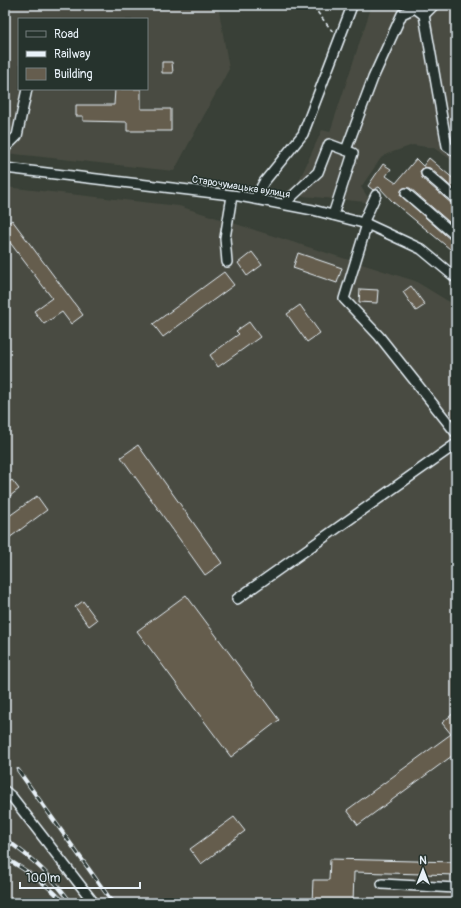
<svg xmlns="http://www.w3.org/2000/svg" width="461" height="908" font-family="Pangolin,sans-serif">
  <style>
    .built { fill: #494c42; fill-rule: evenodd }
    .building { fill: #655d4e; stroke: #e8f1f8 }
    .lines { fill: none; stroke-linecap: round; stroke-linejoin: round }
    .minor-casing { stroke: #e8f1f8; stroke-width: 12 }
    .path { stroke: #e8f1f8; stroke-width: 1.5; stroke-dasharray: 4 3; stroke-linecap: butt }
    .minor { stroke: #26332d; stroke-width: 9 }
    .rail-casing { stroke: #e8f1f8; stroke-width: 4 }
    .rail { stroke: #26332d; stroke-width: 2.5; stroke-dasharray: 8; stroke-linecap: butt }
    .labels { text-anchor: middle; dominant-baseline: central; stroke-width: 3; stroke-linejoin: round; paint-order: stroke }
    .street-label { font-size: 10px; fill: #e8f1f8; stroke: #26332d }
  </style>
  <rect width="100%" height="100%" fill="#394037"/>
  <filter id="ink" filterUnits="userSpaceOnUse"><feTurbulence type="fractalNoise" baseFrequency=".025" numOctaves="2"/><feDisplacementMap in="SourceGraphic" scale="8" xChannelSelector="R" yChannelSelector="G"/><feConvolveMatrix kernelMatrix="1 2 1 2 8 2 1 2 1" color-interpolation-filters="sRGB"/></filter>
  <g filter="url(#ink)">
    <!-- built -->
    <g class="built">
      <path d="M5,5h213l11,64 -55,102 -169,-18zM19,19h128v70h-128z"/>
      <polygon points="372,5 456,5 456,163 434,148 413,145 387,154 381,158 361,187 369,199 366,202 283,194 298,183 322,130 330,132"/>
      <polygon points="5,187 179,206 415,281 456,306 456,903 5,903"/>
    </g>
    <!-- building -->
    <g class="building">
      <polygon points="162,62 172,62 173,73 162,73"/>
      <polygon points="115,89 141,89 141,109 171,109 171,131 127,131 127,122 83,121 83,116 76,116 76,105 114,105"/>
      <polygon points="429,158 456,181 456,191 430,168 424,167 420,171 422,178 452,204 456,205 456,228 410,188 404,188 400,195 452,241 456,242 456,254 393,202 379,187 373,190 368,186 383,164 391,169 386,176 396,183 416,159 423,166"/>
      <polygon points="12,220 83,315 71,324 62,312 44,324 34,311 52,298 5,236 5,225"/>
      <polygon points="252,252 262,265 247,276 238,263"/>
      <polygon points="298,253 342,268 337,283 293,268"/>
      <polygon points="224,272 234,285 163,337 153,324"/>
      <polygon points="411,286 425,305 416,311 403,292"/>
      <polygon points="360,289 378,290 377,303 359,302"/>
      <polygon points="300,305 320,333 307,342 287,314"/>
      <polygon points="249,322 260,337 218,367 210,355 239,334 236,331"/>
      <polygon points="138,445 222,563 205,575 121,457"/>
      <polygon points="12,480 19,489 5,500 5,485"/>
      <polygon points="37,496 47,510 5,541 5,519"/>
      <polygon points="186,595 279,720 231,757 137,631"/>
      <polygon points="83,601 97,620 89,626 75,607"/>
      <polygon points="456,711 456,753 358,825 347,810 451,734 442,723"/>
      <polygon points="234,817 245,831 201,864 190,849"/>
      <polygon points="330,859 456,862 456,875 354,872 353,903 312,903 313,880 329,880"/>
    </g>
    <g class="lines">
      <!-- minor casing -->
      <g class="minor-casing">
        <g id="minor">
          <polyline points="424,15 434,5"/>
          <polyline points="5,148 17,136 27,89"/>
          <polyline points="346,150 373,78 402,14 415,8 424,15 447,146 456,152"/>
          <polyline points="5,168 239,196 313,210 367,224 421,249 456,278"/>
          <polyline points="426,173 456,199"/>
          <polyline points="406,193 456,236"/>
          <polyline points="255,199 264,182 303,134 352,6"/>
          <polyline points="284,204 318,172 329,144 353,153 333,215"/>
          <polyline points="363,223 376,195"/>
          <polyline points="367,224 344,299 379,336 456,433"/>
          <polyline points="227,262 225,238 232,196"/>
          <polyline points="237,599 456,444"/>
          <polyline points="5,791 12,797 94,903"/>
          <polyline points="382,884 456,888"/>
        </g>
      </g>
      <!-- path -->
      <polyline class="path" points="317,5 318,13 333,32"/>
      <!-- minor -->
      <use href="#minor" class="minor"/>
      <!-- rail casing -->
      <g class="rail-casing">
        <g id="rail">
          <polyline points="18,770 113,903"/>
          <path d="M5,839c26,18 48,38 66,64"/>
          <path d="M5,858c23,13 42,26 60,45"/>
        </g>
      </g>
      <!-- rail -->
      <use href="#rail" class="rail"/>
    </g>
  </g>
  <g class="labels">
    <!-- street labels -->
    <g class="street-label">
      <text transform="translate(241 187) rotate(9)">Старочумацька вулиця</text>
    </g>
  </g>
  <!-- margin -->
  <rect width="461" height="908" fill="none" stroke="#26332d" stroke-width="20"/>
  <rect x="10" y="10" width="441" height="888" fill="none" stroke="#e8f1f8" stroke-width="1.5" filter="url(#ink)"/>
  <!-- legend -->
  <rect x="18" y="18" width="130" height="72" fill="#26332d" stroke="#747f7e"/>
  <rect x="26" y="31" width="20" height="6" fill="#26332d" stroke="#747f7e"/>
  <text x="54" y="38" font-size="12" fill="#e8f1f8">Road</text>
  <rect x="26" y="51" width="20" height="6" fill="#e8f1f8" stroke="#747f7e"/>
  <text x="54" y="58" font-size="12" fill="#e8f1f8">Railway</text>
  <rect x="26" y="68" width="20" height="12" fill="#655d4e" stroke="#747f7e"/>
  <text x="54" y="78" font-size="12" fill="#e8f1f8">Building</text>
  <!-- north arrow -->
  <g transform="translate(423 870)" stroke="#26332d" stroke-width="3" paint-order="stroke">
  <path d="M0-3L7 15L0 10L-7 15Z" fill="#e8f1f8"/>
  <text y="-6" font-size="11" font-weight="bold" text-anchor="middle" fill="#e8f1f8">N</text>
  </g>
  <!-- scale -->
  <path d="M20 882v6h120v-6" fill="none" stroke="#e8f1f8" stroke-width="2"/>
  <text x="26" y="882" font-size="12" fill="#e8f1f8" stroke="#26332d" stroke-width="3" paint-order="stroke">100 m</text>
</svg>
